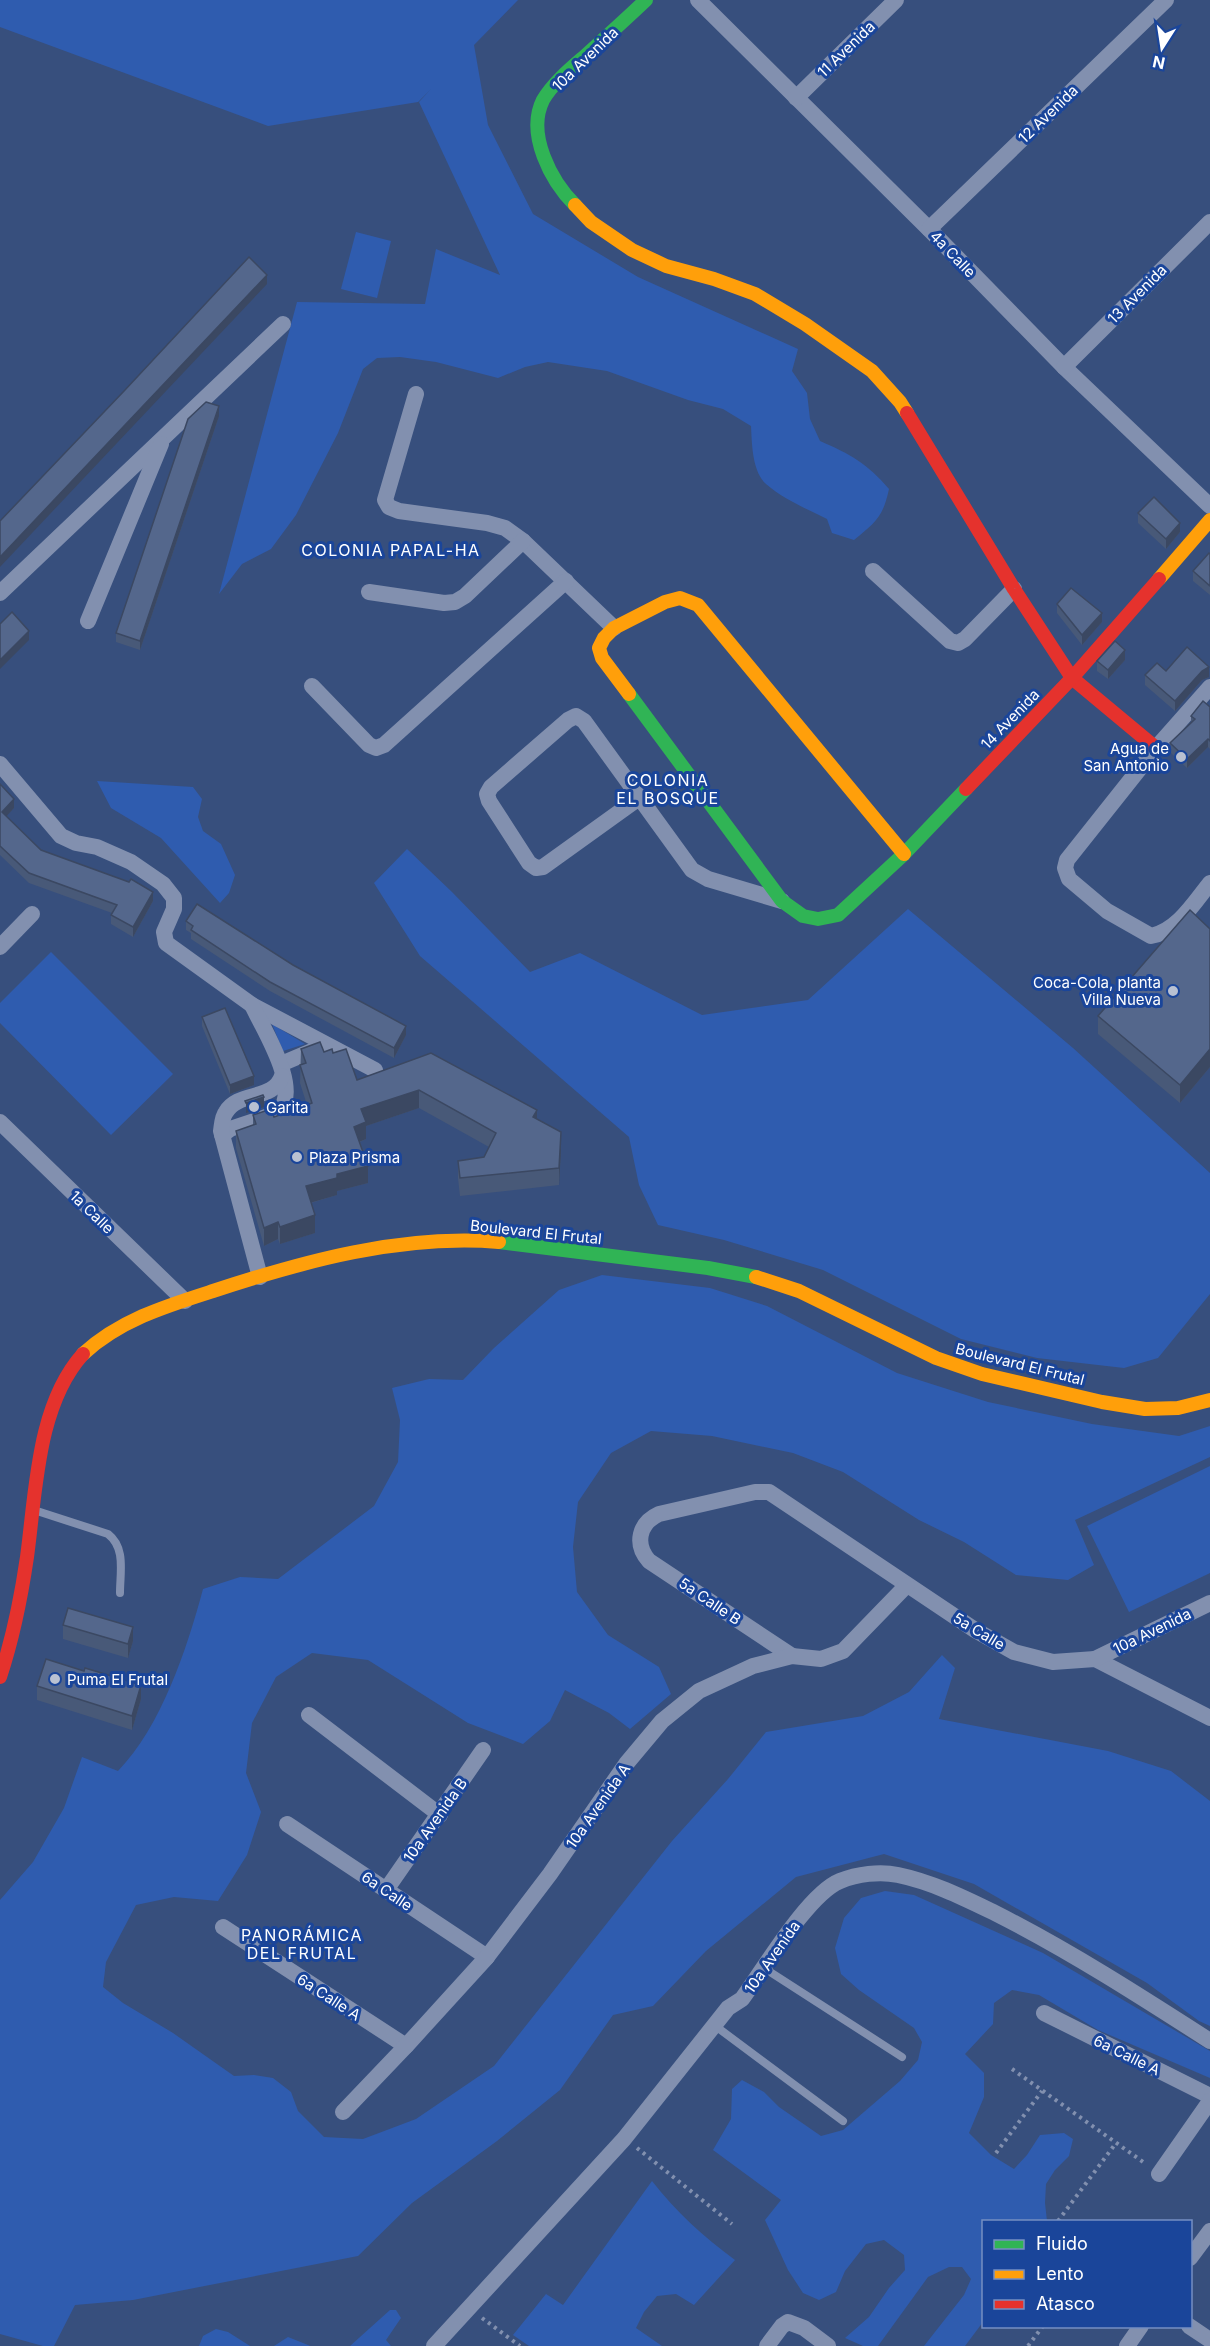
<svg xmlns="http://www.w3.org/2000/svg" width="1210" height="2346" font-family="Inter,sans-serif">
  <style>
    .green { fill: #2f5caf }
    .lines { fill: none; stroke-linecap: round; stroke-linejoin: round }
    .path { stroke: #8290af; stroke-width: 4; stroke-dasharray: 3 4.5; stroke-linecap: butt }
    .lane { stroke: #8290af; stroke-width: 8 }
    .street { stroke: #8290af; stroke-width: 16 }
    .fast { stroke: #30b455; stroke-width: 14 }
    .slow { stroke: #ff9f0a; stroke-width: 14 }
    .jam { stroke: #e5322d; stroke-width: 14 }
    .wall { fill: #485978 }
    .shaded-wall { fill: #3b4862 }
    .building { fill: #54678c; stroke: #3b4862; stroke-width: 1.5 }
    .poi-dot { fill: #b9c1d2; stroke: #1a459a; stroke-width: 2 }
    .labels { text-anchor: middle; dominant-baseline: central; stroke-width: 6; stroke-linejoin: round; paint-order: stroke }
    .street-label { font-size: 15px; fill: #fff; stroke: #1a459a }
    .poi-label { font-size: 15px; fill: #fff; stroke: #1a459a; text-anchor: start }
    .neighbourhood-label { font-size: 16px; letter-spacing: 1.5px; fill: #fff; stroke: #1a459a }
  </style>
  <rect width="100%" height="100%" fill="#374f7d"/>
  <!-- green -->
  <g class="green">
    <path d="M0,0h518l-44,45 14,80 45,89 105,63 160,72 -6,22 15,22 3,26 10,22c30,13 48,23 69,48 -6,28 -13,33 -35,51l-22,-7 -5,-14c-20,-10 -44,-20 -61,-35 -14,-13 -14,-40 -15,-58l-28,-17 -35,-9 -81,-29 -59,-9 -23,5 -27,11 -62,-16 -36,-5 -23,1 -14,11 -25,64 -42,82 -25,34 -29,15 -23,30 78,-292 128,2 11,-55 64,26 -81,-173 12,-13 -13,13 -150,24 -268,-99z"/>
    <polygon points="356,232 391,241 377,298 341,289"/>
    <polygon points="97,781 193,787 202,799 198,817 203,831 221,844 235,875 229,893 220,903 161,838 111,808"/>
    <polygon points="407,849 452,892 530,972 580,953 702,1015 808,1000 908,909 1073,1048 1210,1173 1210,1294 1158,1358 1124,1368 1037,1358 961,1339 823,1270 724,1240 658,1225 639,1185 629,1137 420,956 374,883"/>
    <polygon points="51,952 173,1074 111,1135 0,1023 0,1003"/>
    <polygon points="272,1024 305,1044 283,1051"/>
    <path d="M602,1275l108,13 57,18 130,67 91,29 104,22 87,12 31,-10v31l-135,63 19,45 -26,15 -52,-5 -52,-33 -45,-22 -76,-48 -50,-19 -81,-17 -61,-5 -40,22 -33,49 -5,45 4,45 31,43 51,32 12,27 -41,35 -21,-16 -44,-23 -15,31 -27,23 -55,-21 -100,-63 -56,-7 -36,24 -24,46 -6,50 15,39 -14,43 -29,46 -44,-4 -38,8 -30,57 -3,25 20,16 50,30 61,43 20,-1 19,3 18,14 7,19 26,26 39,2 53,-20 78,-53 178,-225 56,-62 38,-47 97,-16 46,-24 33,-37 13,13 -16,51 169,32 63,20 39,30v225l-11,-5 -52,-38 -173,-99 -90,-30 -88,23 -90,74 -53,55 -40,9 -53,75 -63,51 -85,62 -54,53 -225,44 -58,5 -21,41h-11l-43,-12v-434l33,-38 31,-54 18,-51 36,14c43,-44 69,-122 85,-182l37,-12 38,2 96,-73 24,-44 2,-42 -8,-32 37,-9 34,1 31,-32 65,-58z"/>
    <polygon points="1210,1466 1210,1573 1129,1612 1087,1526"/>
    <polygon points="885,1891 914,1895 1043,1953 1210,2051 1210,2078 1098,2030 1039,1995 1012,1990 994,2003 993,2024 965,2054 984,2073 984,2097 969,2133 991,2155 1014,2169 1027,2155 1040,2135 1064,2133 1073,2139 1069,2156 1055,2170 1046,2184 1045,2203 1047,2221 984,2222 983,2322 965,2346 924,2346 964,2295 971,2279 962,2267 949,2267 928,2277 878,2346 863,2346 845,2338 869,2317 889,2288 905,2270 904,2255 884,2240 866,2244 845,2271 836,2292 819,2300 803,2293 788,2270 765,2220 781,2200 713,2150 731,2119 732,2089 742,2080 764,2092 779,2107 821,2136 843,2130 900,2081 918,2060 922,2042 914,2028 859,1990 841,1974 835,1948 844,1918 861,1898"/>
    <path d="M652,2181c24,31 51,55 83,79l-41,45 -18,-11 -19,2 -13,16 -8,16 26,18h-133l-16,-11 33,-41 17,11z"/>
    <polygon points="390,2310 396,2310 401,2318 386,2340 391,2346 350,2346"/>
    <polygon points="216,2329 228,2332 250,2346 199,2346 203,2336"/>
    <polygon points="288,2337 308,2345 310,2346 274,2346"/>
  </g>
  <g class="lines">
    <!-- path -->
    <g class="path">
      <polyline points="1012,2069 1146,2164"/>
      <polyline points="637,2148 732,2224"/>
      <polyline points="996,2153 1042,2091"/>
      <polyline points="1058,2221 1116,2143"/>
      <polyline points="482,2318 520,2346"/>
      <polyline points="1028,2346 1043,2326"/>
    </g>
    <!-- lane -->
    <g class="lane">
      <path d="M37,1511l71,23c18,14 12,38 12,59"/>
      <polyline points="764,1968 902,2057"/>
      <polyline points="714,2025 843,2121"/>
    </g>
    <!-- street -->
    <g class="street">
      <polyline points="698,0 929,229 1064,367 1210,506"/>
      <polyline points="796,98 896,0"/>
      <polyline points="929,229 1166,0"/>
      <polyline points="1064,367 1210,222"/>
      <polyline points="416,394 385,500 389,507 399,511 487,523 505,528 523,541 614,628"/>
      <polyline points="873,571 950,641 958,643 965,639 1014,589"/>
      <polyline points="369,592 444,603 455,602 465,596 523,541"/>
      <polyline points="0,593 283,324"/>
      <polyline points="88,621 161,444"/>
      <polyline points="312,686 369,745 376,748 384,745 566,581"/>
      <path d="M1210,687l-54,61 -89,112 -2,8 4,11 38,32 44,25c26,-5 43,-33 59,-53"/>
      <polyline points="0,764 61,836 76,843 97,847 131,862 163,884 174,898 174,909 164,932 166,943 252,1005 375,1070"/>
      <polyline points="639,798 543,867 536,868 529,863 489,801 487,794 491,787 568,720 576,716 584,721 692,870 708,879 782,901"/>
      <polyline points="0,947 32,914"/>
      <polyline points="281,1064 321,1047"/>
      <polyline points="0,1122 185,1301"/>
      <path d="M222,1135l8,-6 48,-16c24,-24 -14,-82 -26,-108"/>
      <path d="M260,1277l-39,-146c1,-6 1,-14 5,-19 12,-21 48,-11 56,-36"/>
      <path d="M792,1656l-143,-95c-15,-17 -10,-38 10,-47l96,-22h14l206,138 39,22 39,10 42,-3 115,59"/>
      <polyline points="1095,1659 1210,1603"/>
      <polyline points="309,1715 440,1815"/>
      <polyline points="287,1824 487,1957"/>
      <polyline points="386,1890 483,1750"/>
      <polyline points="223,1927 406,2046"/>
      <polyline points="1044,2013 1210,2096"/>
      <polyline points="343,2112 406,2046 487,1957 550,1874 626,1764 662,1721 699,1691 753,1666 792,1656 821,1659 843,1651 907,1585"/>
      <polyline points="1159,2174 1210,2101"/>
      <polyline points="1190,2258 1210,2231"/>
      <polyline points="1189,2326 1210,2340"/>
      <path d="M434,2346l190,-207 104,-131 14,-9c22,-30 66,-105 98,-118 17,-7 40,-10 58,-6 34,7 66,23 97,38 75,38 145,83 215,128"/>
      <polyline points="767,2346 782,2326 788,2322 804,2328 828,2346"/>
      <polyline points="1127,2346 1141,2326"/>
    </g>
    <!-- fast -->
    <g class="fast">
      <path d="M575,205c-24,-24 -49,-71 -32,-105 10,-17 27,-31 42,-44 20,-18 41,-37 61,-56"/>
      <polyline points="629,694 782,901 803,916 818,919 838,915 904,854 966,789"/>
      <polyline points="499,1242 708,1268 756,1277"/>
    </g>
    <!-- slow -->
    <g class="slow">
      <polyline points="575,205 591,222 632,250 666,266 714,279 755,294 805,324 872,371 900,402 907,413"/>
      <polyline points="1159,579 1210,520"/>
      <polyline points="629,694 602,658 599,648 604,638 614,628 665,602 680,598 698,605 904,854"/>
      <polyline points="756,1277 799,1291 936,1358 982,1374 1102,1402 1145,1409 1178,1408 1210,1400"/>
      <path d="M83,1354c37,-34 83,-48 130,-63 91,-30 189,-57 286,-49"/>
    </g>
    <!-- jam -->
    <g class="jam">
      <polyline points="907,413 1014,589 1072,678 1156,748"/>
      <polyline points="966,789 1072,678 1159,579"/>
      <path d="M0,1677c13,-39 21,-79 27,-120 9,-66 10,-152 56,-203"/>
    </g>
  </g>
  <!-- wall -->
  <g class="wall">
    <polygon points="219,416 140,650 116,642 116,633"/>
    <polygon points="1138,513 1180,532 1166,549 1138,523"/>
    <polygon points="1210,554 1210,595 1193,581 1193,571"/>
    <polygon points="1057,604 1102,622 1082,645 1057,613"/>
    <polygon points="1125,660 1108,679 1097,671 1097,661"/>
    <polygon points="1166,671 1209,677 1202,680 1175,711 1145,685 1145,675"/>
    <polygon points="1210,707 1210,749 1208,747 1187,768 1170,752 1170,743 1191,722 1191,716"/>
    <polygon points="0,784 14,808 6,816 41,850 153,901 133,937 111,924 111,915 112,913 29,883 0,855"/>
    <polygon points="186,921 293,965 406,1035 394,1058 270,991 191,939 191,933 186,930"/>
    <polygon points="1210,929 1210,1067 1180,1103 1098,1034 1098,1016"/>
    <polygon points="202,1017 254,1085 230,1094 202,1026"/>
    <polygon points="301,1049 333,1053 357,1080 431,1053 537,1119 561,1150 559,1185 460,1196 458,1178 458,1161 484,1157 489,1147 419,1108 366,1126 366,1139 360,1142 368,1183 337,1191 337,1195 311,1203 315,1233 280,1244 278,1239 264,1246 236,1148 236,1131 253,1125 253,1115 274,1117 307,1105 300,1083"/>
    <polygon points="63,1625 133,1641 128,1658 63,1639"/>
    <polygon points="84,1671 141,1699 132,1730 37,1700 37,1686"/>
  </g>
  <!-- shaded-wall -->
  <g class="shaded-wall">
    <polygon points="267,275 267,284 0,567 0,557"/>
    <polygon points="219,406 219,416 140,650 140,641"/>
    <polygon points="1180,523 1180,532 1166,549 1166,539"/>
    <polygon points="1102,613 1102,622 1082,645 1082,635"/>
    <polygon points="29,631 29,640 0,669 0,660"/>
    <polygon points="1125,650 1125,660 1108,679 1108,670"/>
    <polygon points="1209,667 1209,677 1202,680 1175,711 1175,701 1202,671"/>
    <polygon points="1208,739 1208,747 1187,768 1187,759"/>
    <polygon points="14,799 14,808 2,821 2,812"/>
    <polygon points="153,892 153,901 133,937 133,927"/>
    <polygon points="406,1026 406,1035 394,1058 394,1048"/>
    <polygon points="1210,1049 1210,1067 1180,1103 1180,1085"/>
    <polygon points="254,1076 254,1085 230,1094 230,1085"/>
    <polygon points="419,1090 419,1108 366,1126 366,1139 354,1144 354,1127 361,1109"/>
    <polygon points="264,1097 264,1107 246,1113 246,1103"/>
    <polygon points="537,1110 537,1127 533,1117"/>
    <polygon points="561,1132 561,1150 559,1185 559,1168"/>
    <polygon points="368,1166 368,1183 337,1191 337,1195 306,1204 306,1186 337,1174"/>
    <polygon points="315,1215 315,1233 280,1244 280,1227"/>
    <polygon points="278,1222 278,1239 264,1246 264,1228"/>
    <polygon points="133,1627 133,1641 128,1658 128,1644"/>
    <polygon points="141,1685 141,1699 132,1730 132,1716"/>
  </g>
  <!-- building -->
  <g class="building">
    <polygon points="249,257 267,275 0,557 0,521 125,390"/>
    <polygon points="206,402 219,406 140,641 116,633 188,419"/>
    <polygon points="1154,497 1180,523 1166,539 1138,513"/>
    <polygon points="1209,553 1210,554 1210,586 1193,571"/>
    <polygon points="1071,588 1102,613 1082,635 1057,604"/>
    <polygon points="12,612 29,631 0,660 0,624"/>
    <polygon points="1115,641 1125,650 1108,670 1097,661"/>
    <polygon points="1187,647 1209,667 1202,671 1175,701 1145,675 1157,663 1166,671"/>
    <polygon points="1203,701 1210,707 1210,741 1208,739 1187,759 1170,743 1195,719 1191,716"/>
    <polygon points="0,784 14,799 2,812 41,850 129,882 131,879 153,892 133,927 111,915 117,905 29,873 0,846"/>
    <polygon points="197,904 293,965 406,1026 394,1048 270,982 191,930 193,926 186,921"/>
    <polygon points="1190,910 1210,929 1210,1049 1180,1085 1098,1016"/>
    <polygon points="225,1008 254,1076 230,1085 202,1017"/>
    <polygon points="320,1042 324,1052 332,1049 333,1053 346,1049 357,1080 431,1053 537,1110 533,1117 561,1132 559,1168 460,1178 458,1161 484,1157 496,1133 419,1090 361,1109 366,1122 354,1127 368,1166 337,1174 337,1178 306,1186 315,1215 280,1227 278,1222 264,1228 236,1131 256,1124 253,1115 271,1109 274,1117 312,1103 300,1065 306,1063 301,1049"/>
    <polygon points="263,1095 264,1097 246,1103 245,1101"/>
    <polygon points="68,1608 133,1627 128,1644 63,1625"/>
    <polygon points="46,1659 84,1671 85,1668 141,1685 132,1716 37,1686"/>
  </g>
  <!-- markers -->
  <g class="poi-dot">
    <circle cx="1181" cy="757" r="6"/>
    <circle cx="1173" cy="991" r="6"/>
    <circle cx="254" cy="1107" r="6"/>
    <circle cx="297" cy="1157" r="6"/>
    <circle cx="55" cy="1679" r="6"/>
  </g>
  <g class="labels">
    <!-- street labels -->
    <g class="street-label">
      <text transform="translate(846 49) rotate(-44)">11 Avenida</text>
      <text transform="translate(585 59) rotate(-44)">10a Avenida</text>
      <text transform="translate(1048 114) rotate(-44)">12 Avenida</text>
      <text transform="translate(953 254) rotate(46)">4a Calle</text>
      <text transform="translate(1137 294) rotate(-45)">13 Avenida</text>
      <text transform="translate(1010 719) rotate(-46)">14 Avenida</text>
      <text transform="translate(92 1212) rotate(44)">1a Calle</text>
      <text transform="translate(536 1232) rotate(6)">Boulevard El Frutal</text>
      <text transform="translate(1020 1364) rotate(14)">Boulevard El Frutal</text>
      <text transform="translate(710 1601) rotate(34)">5a Calle B</text>
      <text transform="translate(979 1631) rotate(31)">5a Calle</text>
      <text transform="translate(1152 1631) rotate(-26)">10a Avenida</text>
      <text transform="translate(598 1806) rotate(-55)">10a Avenida A</text>
      <text transform="translate(435 1820) rotate(-55)">10a Avenida B</text>
      <text transform="translate(387 1891) rotate(34)">6a Calle</text>
      <text transform="translate(772 1957) rotate(-55)">10a Avenida</text>
      <text transform="translate(329 1997) rotate(33)">6a Calle A</text>
      <text transform="translate(1127 2055) rotate(26)">6a Calle A</text>
    </g>
    <!-- poi labels -->
    <g class="poi-label">
      <text x="1169" y="748" text-anchor="end">Agua de<tspan x="1169" dy="17">San Antonio</tspan></text>
      <text x="1161" y="982" text-anchor="end">Coca-Cola, planta<tspan x="1161" dy="17">Villa Nueva</tspan></text>
      <text x="266" y="1107">Garita</text>
      <text x="309" y="1157">Plaza Prisma</text>
      <text x="67" y="1679">Puma El Frutal</text>
    </g>
    <!-- neighbourhood labels -->
    <g class="neighbourhood-label">
      <text x="391" y="550">COLONIA PAPAL-HA</text>
      <text x="668" y="780">COLONIA<tspan x="668" dy="18">EL BOSQUE</tspan></text>
      <text x="302" y="1935">PANORÁMICA<tspan x="302" dy="18">DEL FRUTAL</tspan></text>
    </g>
  </g>
  <!-- legend -->
  <rect x="982" y="2220" width="210" height="108" fill="#1a459a" stroke="#768fc2" stroke-width="1.5"/>
  <rect x="994" y="2240" width="30" height="9" fill="#30b455" stroke="#768fc2" stroke-width="1.5"/>
  <text x="1036" y="2250" font-size="18" fill="#ffffff">Fluido</text>
  <rect x="994" y="2270" width="30" height="9" fill="#ff9f0a" stroke="#768fc2" stroke-width="1.5"/>
  <text x="1036" y="2280" font-size="18" fill="#ffffff">Lento</text>
  <rect x="994" y="2300" width="30" height="9" fill="#e5322d" stroke="#768fc2" stroke-width="1.5"/>
  <text x="1036" y="2310" font-size="18" fill="#ffffff">Atasco</text>
  <!-- north arrow -->
  <g transform="translate(1162 48) rotate(192)" stroke="#1a459a" stroke-width="4.5" paint-order="stroke">
  <path d="M0-4.5L10 22L0 15L-10 22Z" fill="#ffffff"/>
  <text y="-9" font-size="16" font-weight="bold" text-anchor="middle" fill="#ffffff">N</text>
  </g>
</svg>
